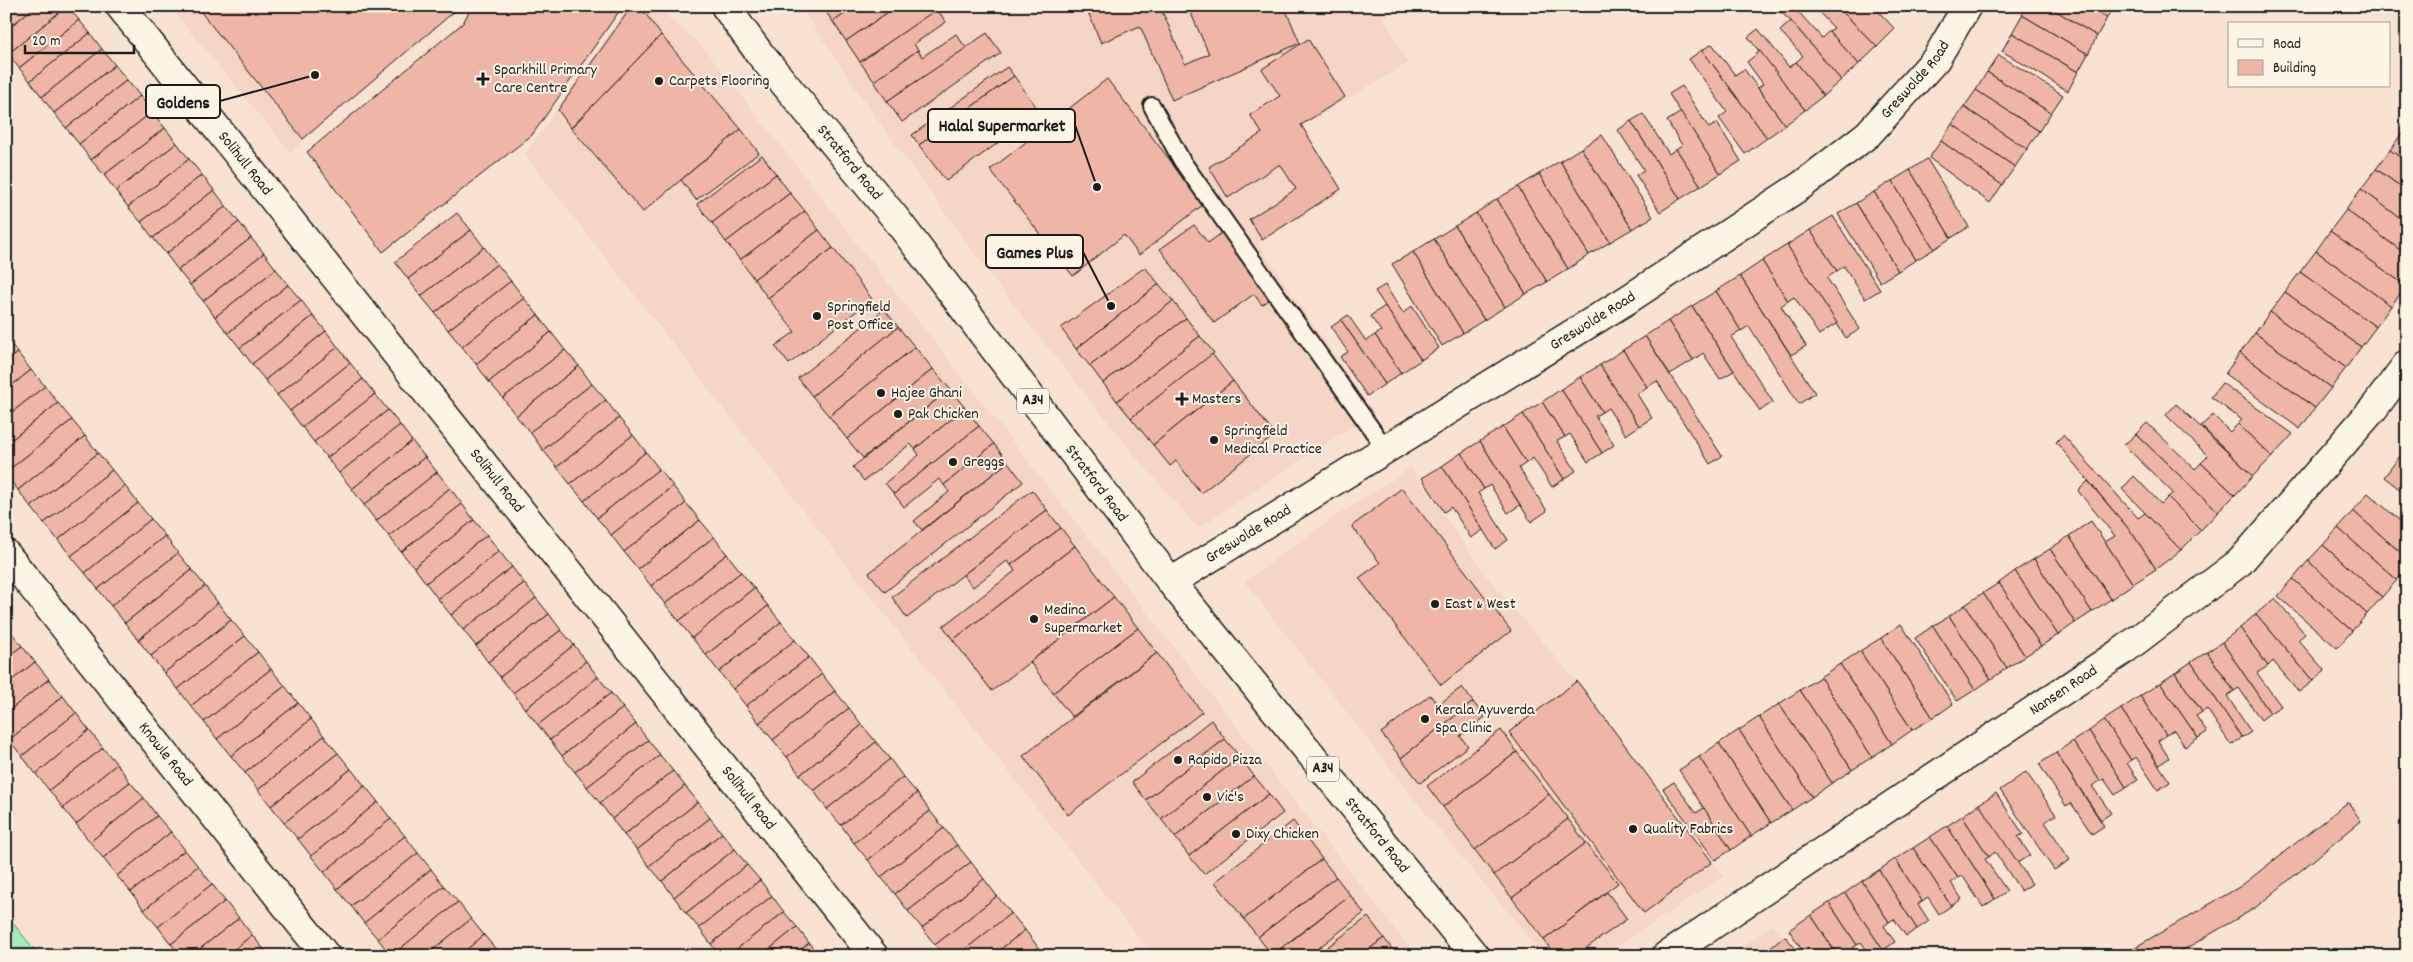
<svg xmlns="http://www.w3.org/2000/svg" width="2413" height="962" font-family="Dekko,sans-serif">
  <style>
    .built { fill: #f5d5c5 }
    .green { fill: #a2ebba; stroke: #5f846b }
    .building { fill: #efb6a7; stroke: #1c1c1c }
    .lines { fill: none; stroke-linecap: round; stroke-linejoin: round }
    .lane-casing { stroke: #1c1c1c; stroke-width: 20 }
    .street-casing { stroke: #1c1c1c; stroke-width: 31 }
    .highway-casing { stroke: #1c1c1c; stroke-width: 31 }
    .lane { stroke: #fcf5e5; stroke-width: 16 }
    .street { stroke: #fcf5e5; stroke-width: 28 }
    .highway { stroke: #fcf5e5; stroke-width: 28 }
    .poi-dot { fill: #1c1c1c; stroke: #fcf5e5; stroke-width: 2 }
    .labels { text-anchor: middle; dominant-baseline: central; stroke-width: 4; stroke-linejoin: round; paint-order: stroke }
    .shield { fill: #fcf5e5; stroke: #5f5d58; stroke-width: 1 }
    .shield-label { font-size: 15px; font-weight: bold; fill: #1c1c1c }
    .poi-label { font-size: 16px; fill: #1c1c1c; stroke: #fcf5e5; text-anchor: start }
    .street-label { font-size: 16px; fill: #1c1c1c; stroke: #fcf5e5 }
    .leader { fill: none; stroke: #1c1c1c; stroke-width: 2 }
    .callout-dot { fill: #1c1c1c; stroke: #fcf5e5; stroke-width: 2 }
    .callout { fill: #fcf5e5; stroke: #1c1c1c; stroke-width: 2 }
    .callout-label { font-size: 18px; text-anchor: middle; font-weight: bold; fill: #1c1c1c }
  </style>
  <rect width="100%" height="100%" fill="#f8e2d2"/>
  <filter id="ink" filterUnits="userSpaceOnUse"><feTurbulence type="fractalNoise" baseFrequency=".02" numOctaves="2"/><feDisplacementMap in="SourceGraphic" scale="10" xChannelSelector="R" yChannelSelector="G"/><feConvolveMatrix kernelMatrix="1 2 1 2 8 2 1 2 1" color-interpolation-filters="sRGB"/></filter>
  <g filter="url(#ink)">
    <!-- built -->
    <g class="built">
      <polygon points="169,6 458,6 290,152"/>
      <polygon points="629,6 655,6 703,47 1416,956 1153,956 525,155"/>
      <polygon points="800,6 1058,6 1064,15 1084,6 1398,6 1382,15 1408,63 1302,126 1343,191 1258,244 1373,412 1198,528 1141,463 1000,288 877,119"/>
      <polygon points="1411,468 1488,578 1584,691 1724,876 1602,956 1544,956 1430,819 1245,582 1322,525"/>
      <polygon points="1773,925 1802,956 1728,956"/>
    </g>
    <!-- green -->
    <polygon class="green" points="6,914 39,956 6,956"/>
    <!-- building -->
    <g class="building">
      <polygon points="6,6 36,6 6,30"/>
      <polygon points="36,6 67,6 8,54 6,30"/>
      <polygon points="67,6 79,20 19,68 8,54"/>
      <polygon points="196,6 458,6 455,11 303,139"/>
      <polygon points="472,6 617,6 620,10 532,135 383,252 307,152 463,23"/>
      <polygon points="632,6 640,6 661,35 571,128 558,110"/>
      <polygon points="822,6 856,6 833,22"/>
      <polygon points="856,6 897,6 846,41 833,22"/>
      <polygon points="897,6 942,6 860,62 846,41"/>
      <polygon points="1160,6 1185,64 1209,54 1189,9 1196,6 1284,6 1300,43 1172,100 1140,26 1101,43 1086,7"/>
      <polygon points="1781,6 1793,6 1822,38 1829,31 1859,64 1841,80 1791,21 1778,10"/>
      <polygon points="1813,6 1837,6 1877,47 1859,64 1829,31 1834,28"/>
      <polygon points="1837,6 1873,6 1895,29 1877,47"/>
      <polygon points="2027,6 2048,6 2097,36 2088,54 2022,15"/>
      <polygon points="2048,6 2088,6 2107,18 2097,36"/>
      <polygon points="2088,6 2113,6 2107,18"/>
      <polygon points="937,9 946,22 914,44 918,50 874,81 860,62"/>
      <polygon points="2022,15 2088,54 2078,72 2012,33"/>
      <polygon points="79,20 90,33 30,81 19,68"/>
      <polygon points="1791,21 1841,80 1823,96 1796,62 1803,56 1780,31"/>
      <polygon points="1758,29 1789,67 1796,62 1823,96 1805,110 1748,37"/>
      <polygon points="90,33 102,49 42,97 30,81"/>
      <polygon points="987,33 1001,53 902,122 887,101"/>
      <polygon points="2012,33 2078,72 2068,91 2002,51"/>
      <polygon points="956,34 966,48 887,101 874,81 918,50 922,57"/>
      <polygon points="661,35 741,129 643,212 571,128"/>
      <polygon points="1308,39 1345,97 1301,125 1341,189 1262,240 1249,219 1296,189 1280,164 1228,198 1209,167 1262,133 1250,115 1280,96 1262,69"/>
      <polygon points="1712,44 1735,75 1744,69 1785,125 1767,138 1702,50"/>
      <polygon points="102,49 115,65 54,113 42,97"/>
      <polygon points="1702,50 1767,138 1745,154 1719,118 1727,112 1689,59"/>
      <polygon points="1760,51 1805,110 1785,125 1758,88 1763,84 1747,62"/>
      <polygon points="1999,55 2063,95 2051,113 1987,72"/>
      <polygon points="115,65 127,80 66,128 54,113"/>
      <polygon points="1007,67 1014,76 919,145 912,135"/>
      <polygon points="1987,72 2051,113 2039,131 1976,90"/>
      <polygon points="1014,76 1040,112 946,181 919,145"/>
      <polygon points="1107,79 1204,204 1139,255 1124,235 1073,276 990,170"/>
      <polygon points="127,80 140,96 79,144 66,128"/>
      <polygon points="1682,86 1709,128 1717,123 1741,161 1720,174 1669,94"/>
      <polygon points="1976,90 2039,131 2027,149 1964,107"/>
      <polygon points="140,96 152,112 91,160 79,144"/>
      <polygon points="1964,107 2027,149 2015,167 1952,124"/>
      <polygon points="152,112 165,128 104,175 91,160"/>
      <polygon points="1681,112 1720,174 1701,186 1676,149 1682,145 1667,121"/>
      <polygon points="1643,114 1669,154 1676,149 1701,186 1680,199 1631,121"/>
      <polygon points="1631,121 1680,199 1660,212 1636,175 1644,170 1618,130"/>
      <polygon points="1952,124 2015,167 2002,185 1941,141"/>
      <polygon points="165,128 177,143 116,191 104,175"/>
      <polygon points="741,129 759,153 696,200 681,180"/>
      <polygon points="2402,133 2407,136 2407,162 2390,150"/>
      <polygon points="1602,135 1653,217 1632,229 1581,148"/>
      <polygon points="1941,141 2002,185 1990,203 1929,158"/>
      <polygon points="177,143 189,159 128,207 116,191"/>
      <polygon points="1581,148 1632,229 1610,242 1560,161"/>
      <polygon points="2390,150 2407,162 2407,191 2376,169"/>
      <polygon points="762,155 776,174 712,223 697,204"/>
      <polygon points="189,159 202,175 141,222 128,207"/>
      <polygon points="1927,159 1969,227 1951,238 1910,170"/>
      <polygon points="1560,161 1610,242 1589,255 1539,174"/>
      <polygon points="2376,169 2407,191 2407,223 2361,189"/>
      <polygon points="1910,170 1951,238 1934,249 1892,181"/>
      <polygon points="776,174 790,193 726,242 712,223"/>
      <polygon points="1539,174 1589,255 1568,269 1518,187"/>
      <polygon points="202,175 214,190 153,238 141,222"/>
      <polygon points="1892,181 1934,249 1916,260 1874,192"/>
      <polygon points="1518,187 1568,269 1547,282 1497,199"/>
      <polygon points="2361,189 2407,223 2407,255 2346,210"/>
      <polygon points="214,190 226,206 166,254 153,238"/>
      <polygon points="1874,192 1916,260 1898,271 1856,203"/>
      <polygon points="790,193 805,211 740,260 726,242"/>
      <polygon points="1497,199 1547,282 1526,294 1476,213"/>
      <polygon points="1856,203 1898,271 1880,282 1838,214"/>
      <polygon points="226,206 239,222 178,270 166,254"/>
      <polygon points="2346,210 2407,255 2406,286 2330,231"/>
      <polygon points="805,211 819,230 754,279 740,260"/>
      <polygon points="457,213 471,230 408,279 395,262"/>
      <polygon points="1476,213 1526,294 1505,307 1455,226"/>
      <polygon points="1833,216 1880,290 1865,299 1844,266 1837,271 1810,230"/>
      <polygon points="239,222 251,238 190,285 178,270"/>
      <polygon points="1194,225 1208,243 1227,229 1276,295 1262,305 1254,294 1214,323 1160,249"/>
      <polygon points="1455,226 1505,307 1484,320 1434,239"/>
      <polygon points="471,230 484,247 421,296 408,279"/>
      <polygon points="819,230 833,248 768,298 754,279"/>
      <polygon points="1810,230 1837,271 1827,278 1860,329 1846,338 1787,245"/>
      <polygon points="2330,231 2406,286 2391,306 2316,251"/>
      <polygon points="251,238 264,253 203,301 190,285"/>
      <polygon points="1434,239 1484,320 1463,333 1413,252"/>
      <polygon points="1787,245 1837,323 1819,335 1794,297 1788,301 1762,261"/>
      <polygon points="484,247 497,264 435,313 421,296"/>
      <polygon points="833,248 872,299 789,364 775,346 795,332 768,298"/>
      <polygon points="2316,251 2391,306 2376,327 2300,272"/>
      <polygon points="1413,252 1463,333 1442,346 1392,264"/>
      <polygon points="264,253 276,269 215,317 203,301"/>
      <polygon points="1762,261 1788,301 1781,306 1806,346 1791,355 1740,276"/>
      <polygon points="497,264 511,281 448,330 435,313"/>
      <polygon points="1145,267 1159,284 1076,349 1061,328"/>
      <polygon points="276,269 288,285 228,333 215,317"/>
      <polygon points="2300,272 2376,327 2361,347 2285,292"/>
      <polygon points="1740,276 1815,393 1799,404 1749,326 1741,331 1716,291"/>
      <polygon points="511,281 524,298 462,347 448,330"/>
      <polygon points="1159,284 1173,301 1090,366 1076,349"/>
      <polygon points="288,285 301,300 240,348 228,333"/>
      <polygon points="1385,285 1403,313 1412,306 1439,348 1421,360 1375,291"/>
      <polygon points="1716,291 1741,331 1731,337 1773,402 1760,411 1692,306"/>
      <polygon points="2285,292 2361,347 2346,368 2270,312"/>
      <polygon points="524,298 538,315 476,364 462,347"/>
      <polygon points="301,300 313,316 252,364 240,348"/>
      <polygon points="1173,301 1186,318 1103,383 1090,366"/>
      <polygon points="1385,306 1421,360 1401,373 1375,335 1381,331 1370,316"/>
      <polygon points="1692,306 1734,371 1720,379 1703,353 1693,360 1668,321"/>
      <polygon points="884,309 898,327 812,396 798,378"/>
      <polygon points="2270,312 2346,368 2331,388 2255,333"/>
      <polygon points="538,315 551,332 489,382 476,364"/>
      <polygon points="1348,315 1366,341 1375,335 1401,373 1385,384 1341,320"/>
      <polygon points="313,316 326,331 265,380 252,364"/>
      <polygon points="1186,318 1200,336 1117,401 1103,383"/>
      <polygon points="1341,320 1385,384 1367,396 1340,357 1348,352 1331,327"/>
      <polygon points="1668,321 1693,360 1670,374 1645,336"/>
      <polygon points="898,327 915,347 829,416 812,396"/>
      <polygon points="326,331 338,347 277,395 265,380"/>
      <polygon points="551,332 565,350 503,398 489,382"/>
      <polygon points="2255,333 2331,388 2315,408 2240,353"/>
      <polygon points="1200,336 1214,353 1131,418 1117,401"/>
      <polygon points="1645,336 1722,456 1710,464 1657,381 1647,387 1623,350"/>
      <polygon points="6,338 18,353 6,362"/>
      <polygon points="338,347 350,363 290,411 277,395"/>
      <polygon points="915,347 933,369 847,439 829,416"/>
      <polygon points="565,350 579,366 516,416 503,398"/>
      <polygon points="1623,350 1647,387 1637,394 1652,418 1639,426 1600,365"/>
      <polygon points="18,353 31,370 6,390 6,362"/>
      <polygon points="2240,353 2315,408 2300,429 2225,374"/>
      <polygon points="1212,354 1233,381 1153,445 1131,418"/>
      <polygon points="350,363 363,379 302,427 290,411"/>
      <polygon points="1600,365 1639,426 1626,435 1608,408 1602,412 1580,377"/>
      <polygon points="579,366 592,384 530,432 516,416"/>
      <polygon points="933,369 950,389 863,458 847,439"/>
      <polygon points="31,370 45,386 6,417 6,390"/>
      <polygon points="1580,377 1602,412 1595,416 1614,445 1602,453 1561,389"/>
      <polygon points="363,379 375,394 314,442 302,427"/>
      <polygon points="1233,381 1275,435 1201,493 1176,461 1170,466 1153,445"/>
      <polygon points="2222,383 2293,434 2272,457 2238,424 2242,420 2211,397"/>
      <polygon points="592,384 606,400 543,450 530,432"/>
      <polygon points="45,386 58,403 6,444 6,417"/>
      <polygon points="950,389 965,408 915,449 910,444 864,481 853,467"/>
      <polygon points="1561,389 1602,453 1588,462 1570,434 1565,437 1542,402"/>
      <polygon points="375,394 388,410 327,458 314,442"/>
      <polygon points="606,400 619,418 557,467 543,450"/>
      <polygon points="1542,402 1565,437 1557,441 1576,471 1564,479 1523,414"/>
      <polygon points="58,403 72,420 6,472 6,444"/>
      <polygon points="2176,404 2253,476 2235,495 2201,463 2208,456 2166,415"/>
      <polygon points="965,408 979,426 894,494 885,483 919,455 915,449"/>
      <polygon points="388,410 400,425 339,473 327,458"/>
      <polygon points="1523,414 1564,479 1552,487 1533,458 1526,463 1503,427"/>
      <polygon points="2213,415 2230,432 2238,424 2272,457 2253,476 2201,426"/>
      <polygon points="619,418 633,435 570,484 557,467"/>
      <polygon points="72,420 85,436 18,490 6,475 6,472"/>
      <polygon points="2147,423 2195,469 2201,463 2235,495 2218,512 2136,434"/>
      <polygon points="400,425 412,441 352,489 339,473"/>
      <polygon points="979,426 994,444 944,485 939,479 904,507 894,494"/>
      <polygon points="1503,427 1526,463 1519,468 1547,511 1531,522 1480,441"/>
      <polygon points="2136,434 2218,512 2201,530 2168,497 2173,493 2124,445"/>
      <polygon points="633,435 646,452 584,501 570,484"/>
      <polygon points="2063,435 2138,518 2145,513 2181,550 2156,569 2132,533 2056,442"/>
      <polygon points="85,436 98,453 31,507 18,490"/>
      <polygon points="412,441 425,457 364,505 352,489"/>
      <polygon points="1480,441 1520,505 1508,513 1490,485 1484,489 1461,453"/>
      <polygon points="994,444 1008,462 922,530 914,521 949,492 944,485"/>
      <polygon points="2407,447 2407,459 2401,455"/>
      <polygon points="646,452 659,469 597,518 584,501"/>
      <polygon points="98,453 112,470 44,523 31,507"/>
      <polygon points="1461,453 1484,489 1478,493 1508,540 1495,549 1442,466"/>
      <polygon points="2401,455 2407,459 2407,495 2384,477"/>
      <polygon points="425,457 437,472 376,521 364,505"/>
      <polygon points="1008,462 1023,482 885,592 869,573"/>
      <polygon points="1442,466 1483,530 1471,538 1451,507 1444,512 1422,478"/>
      <polygon points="659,469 673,486 611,535 597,518"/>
      <polygon points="112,470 125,486 58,540 44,523"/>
      <polygon points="437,472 450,488 389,536 376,521"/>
      <polygon points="2134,476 2161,504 2168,497 2201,530 2181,550 2122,489"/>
      <polygon points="2088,481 2132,533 2156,569 2133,584 2105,542 2115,536 2078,491"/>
      <polygon points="125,486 138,503 71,556 58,540"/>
      <polygon points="673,486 686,503 624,552 611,535"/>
      <polygon points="450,488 462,504 401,552 389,536"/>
      <polygon points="1402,488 1511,631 1441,685 1359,578 1380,563 1352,526"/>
      <polygon points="1032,490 1047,510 907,618 892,597"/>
      <polygon points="2368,493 2407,527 2407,558 2353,511"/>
      <polygon points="138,503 151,519 85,573 71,556"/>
      <polygon points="686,503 700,520 638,569 624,552"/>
      <polygon points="462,504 474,520 414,567 401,552"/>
      <polygon points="1047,510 1061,528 1011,565 1007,561 973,587 963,575"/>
      <polygon points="2353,511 2407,558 2407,569 2397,580 2338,528"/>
      <polygon points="151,519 165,536 98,589 85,573"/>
      <polygon points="474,520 487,535 426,583 414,567"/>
      <polygon points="700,520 714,537 651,586 638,569"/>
      <polygon points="2091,521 2133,584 2111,599 2069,536"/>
      <polygon points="1061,528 1075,546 953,640 943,626 1015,571 1011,565"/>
      <polygon points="2338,528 2397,580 2382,597 2323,545"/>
      <polygon points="487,535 499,551 438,599 426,583"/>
      <polygon points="165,536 178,553 111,606 98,589"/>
      <polygon points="2069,536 2111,599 2092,612 2050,549"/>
      <polygon points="714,537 727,554 665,604 651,586"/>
      <polygon points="2323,545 2382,597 2367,614 2308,561"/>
      <polygon points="1075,546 1114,597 992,691 953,640"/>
      <polygon points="2050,549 2092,612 2075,623 2034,559"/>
      <polygon points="499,551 512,567 451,615 438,599"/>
      <polygon points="178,553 192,570 125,623 111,606"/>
      <polygon points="727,554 741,572 679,621 665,604"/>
      <polygon points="2034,559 2075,623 2058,635 2015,571"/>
      <polygon points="2308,561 2367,614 2352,631 2293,579"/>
      <polygon points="512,567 524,583 463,630 451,615"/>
      <polygon points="192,570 205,586 138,640 125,623"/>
      <polygon points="2015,571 2058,635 2041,646 1999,583"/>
      <polygon points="741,572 754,588 692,638 679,621"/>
      <polygon points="2293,579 2352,631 2337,648 2278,596"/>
      <polygon points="524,583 536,598 476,646 463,630"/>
      <polygon points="1999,583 2041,646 2025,656 1983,593"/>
      <polygon points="205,586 218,603 151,656 138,640"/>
      <polygon points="754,588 768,606 706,655 692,638"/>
      <polygon points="1983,593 2025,656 2007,668 1965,605"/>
      <polygon points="1114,597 1138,628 1053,693 1030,662"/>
      <polygon points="536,598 549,614 488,662 476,646"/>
      <polygon points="2275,598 2305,634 2298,640 2325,671 2313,681 2256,614"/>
      <polygon points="218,603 231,620 164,673 151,656"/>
      <polygon points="1965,605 2007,668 1991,679 1949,616"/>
      <polygon points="768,606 781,622 719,672 706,655"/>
      <polygon points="549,614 561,630 500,677 488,662"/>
      <polygon points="2256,614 2313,681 2299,692 2273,661 2268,666 2240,628"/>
      <polygon points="1949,616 1991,679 1975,690 1933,626"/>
      <polygon points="231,620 245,636 178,689 164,673"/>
      <polygon points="781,622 795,640 733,689 719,672"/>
      <polygon points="1901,624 1953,704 1933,718 1881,638"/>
      <polygon points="1933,626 1975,690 1957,701 1915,638"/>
      <polygon points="8,628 22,646 6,658 6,630"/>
      <polygon points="1138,628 1157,653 1072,717 1053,693"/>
      <polygon points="2240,628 2268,666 2257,673 2281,706 2270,713 2222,642"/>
      <polygon points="561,630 574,645 513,693 500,677"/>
      <polygon points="245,636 258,652 191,706 178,689"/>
      <polygon points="1881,638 1933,718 1912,730 1860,651"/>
      <polygon points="795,640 809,657 746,706 733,689"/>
      <polygon points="2222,642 2270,713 2261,720 2239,688 2234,691 2207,652"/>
      <polygon points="574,645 586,661 525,709 513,693"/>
      <polygon points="22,646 35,662 6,685 6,658"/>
      <polygon points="1860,651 1912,730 1892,744 1840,664"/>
      <polygon points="258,652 271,669 204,722 191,706"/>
      <polygon points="2207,652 2234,691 2227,696 2251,732 2242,738 2191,662"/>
      <polygon points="1157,653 1202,712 1068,815 1023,756"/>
      <polygon points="809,657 822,674 759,723 746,706"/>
      <polygon points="586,661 598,677 538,725 525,709"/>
      <polygon points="35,662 49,679 6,713 6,685"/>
      <polygon points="2191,662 2242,738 2231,745 2207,709 2202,712 2175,673"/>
      <polygon points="1840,664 1892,744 1872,757 1820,677"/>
      <polygon points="271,669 285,686 217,739 204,722"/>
      <polygon points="2175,673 2202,712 2196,716 2207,732 2198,738 2160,683"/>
      <polygon points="822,674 835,691 773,740 759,723"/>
      <polygon points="598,677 611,693 550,740 538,725"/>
      <polygon points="1820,677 1872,757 1852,770 1800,690"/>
      <polygon points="49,679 63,696 9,740 6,737 6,713"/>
      <polygon points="1577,681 1712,862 1644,913 1509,732"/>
      <polygon points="2160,683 2198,738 2185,747 2174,730 2166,735 2140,696"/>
      <polygon points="285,686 298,703 231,756 217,739"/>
      <polygon points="1462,687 1473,702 1401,758 1381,733 1430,695 1438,705"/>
      <polygon points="1800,690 1852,770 1832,783 1779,704"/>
      <polygon points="835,691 849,708 787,757 773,740"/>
      <polygon points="611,693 623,708 562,756 550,740"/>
      <polygon points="63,696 76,713 22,756 9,740"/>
      <polygon points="2140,696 2166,735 2158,741 2169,758 2159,765 2121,709"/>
      <polygon points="1473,702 1485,717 1460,736 1468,746 1420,783 1401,758"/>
      <polygon points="298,703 311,719 245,773 231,756"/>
      <polygon points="1779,704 1832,783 1812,797 1759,717"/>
      <polygon points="623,708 636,724 575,772 562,756"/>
      <polygon points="849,708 862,725 800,775 787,757"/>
      <polygon points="2121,709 2170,782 2158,790 2136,757 2131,760 2104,720"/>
      <polygon points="76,713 89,730 36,774 22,756"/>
      <polygon points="1759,717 1812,797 1792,810 1739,730"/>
      <polygon points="311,719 324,736 258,790 245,773"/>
      <polygon points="1211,720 1225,739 1146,800 1132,782"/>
      <polygon points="2104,720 2131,760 2127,763 2138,780 2126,787 2089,731"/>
      <polygon points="636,724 648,740 587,787 575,772"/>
      <polygon points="862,725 876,742 814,791 800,775"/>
      <polygon points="89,730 103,748 49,790 36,774"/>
      <polygon points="1501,730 1517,752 1443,807 1427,786"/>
      <polygon points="1739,730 1792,810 1771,823 1719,743"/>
      <polygon points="2089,731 2126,787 2115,795 2104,779 2100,781 2073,741"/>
      <polygon points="324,736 338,753 271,806 258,790"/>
      <polygon points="1225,739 1240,757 1161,819 1146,800"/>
      <polygon points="648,740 660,755 600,803 587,787"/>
      <polygon points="2073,741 2100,781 2092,786 2111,813 2101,820 2056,753"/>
      <polygon points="876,742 890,759 827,809 814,791"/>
      <polygon points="1719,743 1771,823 1751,836 1699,757"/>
      <polygon points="103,748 117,764 63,808 49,790"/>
      <polygon points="1517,752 1549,794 1475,850 1443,807"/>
      <polygon points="338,753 351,769 284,823 271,806"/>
      <polygon points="2056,753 2104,826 2092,834 2071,803 2066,806 2039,764"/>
      <polygon points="660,755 673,771 612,819 600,803"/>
      <polygon points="1240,757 1254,776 1175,837 1161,819"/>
      <polygon points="1699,757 1751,836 1731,850 1679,770"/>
      <polygon points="890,759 903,777 841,825 827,809"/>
      <polygon points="117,764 130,782 76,824 63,808"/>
      <polygon points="351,769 365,786 298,839 284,823"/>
      <polygon points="673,771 685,786 624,835 612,819"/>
      <polygon points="2026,772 2056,815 2045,822 2070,860 2054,870 2000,790"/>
      <polygon points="1254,776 1269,794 1189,856 1175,837"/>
      <polygon points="903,777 917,793 854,843 841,825"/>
      <polygon points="130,782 144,798 90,842 76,824"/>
      <polygon points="1674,782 1696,813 1704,808 1731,850 1715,860 1663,789"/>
      <polygon points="365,786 378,802 311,856 298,839"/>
      <polygon points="685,786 698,802 637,850 624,835"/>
      <polygon points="917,793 930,811 868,860 854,843"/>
      <polygon points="1996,793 2023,834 2018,837 2030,855 2017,863 1979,804"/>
      <polygon points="1269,794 1283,813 1204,874 1189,856"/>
      <polygon points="1549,794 1568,819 1494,875 1475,850"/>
      <polygon points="144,798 157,816 103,858 90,842"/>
      <polygon points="378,802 391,819 324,872 311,856"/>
      <polygon points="698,802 710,818 649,866 637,850"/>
      <polygon points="2348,802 2361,821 2255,908 2173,956 2120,956 2241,886"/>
      <polygon points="1979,804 2032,884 2021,891 1995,852 1989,857 1962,816"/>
      <polygon points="930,811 944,828 881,877 868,860"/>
      <polygon points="157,816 171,832 117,876 103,858"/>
      <polygon points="1962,816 1989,857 1985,859 2007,891 1995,899 1947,826"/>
      <polygon points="710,818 722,833 662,881 649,866"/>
      <polygon points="391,819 405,836 337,889 324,872"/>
      <polygon points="1568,819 1586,843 1512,898 1494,875"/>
      <polygon points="1293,821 1322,859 1244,919 1215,882"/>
      <polygon points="1947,826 1995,899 1983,907 1962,875 1958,878 1930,837"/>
      <polygon points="944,828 957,845 895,894 881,877"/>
      <polygon points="171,832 185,850 131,892 117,876"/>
      <polygon points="722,833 735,849 674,897 662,881"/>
      <polygon points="405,836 418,853 351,906 337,889"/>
      <polygon points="1930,837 1958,878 1951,883 1962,899 1951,906 1913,848"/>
      <polygon points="1586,843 1618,883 1544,940 1512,898"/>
      <polygon points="957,845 971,862 908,911 895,894"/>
      <polygon points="1913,848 1951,906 1939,914 1928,897 1922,901 1895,859"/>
      <polygon points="735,849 747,865 686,913 674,897"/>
      <polygon points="185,850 198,866 144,910 131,892"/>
      <polygon points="418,853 431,869 364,923 351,906"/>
      <polygon points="1322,859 1336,877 1258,937 1244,919"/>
      <polygon points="1895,859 1922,901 1918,904 1929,921 1917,929 1879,870"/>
      <polygon points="971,862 984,879 922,928 908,911"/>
      <polygon points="747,865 760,880 699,928 686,913"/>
      <polygon points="198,866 212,884 158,927 144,910"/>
      <polygon points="431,869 444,886 378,939 364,923"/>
      <polygon points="1879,870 1917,929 1906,936 1894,919 1889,922 1862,881"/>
      <polygon points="1336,877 1350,895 1272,955 1258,937"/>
      <polygon points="984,879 997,896 935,945 922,928"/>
      <polygon points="760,880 772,896 711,944 699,928"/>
      <polygon points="1862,881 1889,922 1884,926 1895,942 1883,950 1845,893"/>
      <polygon points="212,884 225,901 171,944 158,927"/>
      <polygon points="444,886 458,902 391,956 378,939"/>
      <polygon points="1607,892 1627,919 1575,956 1555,956 1544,940"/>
      <polygon points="1845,893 1883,950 1874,956 1871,956 1861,942 1857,945 1829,903"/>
      <polygon points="1350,895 1364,913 1308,956 1272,956"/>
      <polygon points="772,896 784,912 728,956 720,956 711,944"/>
      <polygon points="997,896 1011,913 957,956 944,956 935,945"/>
      <polygon points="225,901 239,918 191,956 181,956 171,944"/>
      <polygon points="458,902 471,919 425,956 391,956"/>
      <polygon points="1829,903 1857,945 1852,948 1857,956 1838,956 1811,915"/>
      <polygon points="784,912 797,927 761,956 728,956"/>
      <polygon points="1011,913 1025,930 992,956 957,956"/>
      <polygon points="1811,915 1838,956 1806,956 1789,930"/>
      <polygon points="1368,917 1384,938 1360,956 1315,956"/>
      <polygon points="239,918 252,935 226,956 191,956"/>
      <polygon points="471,919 484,935 459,956 425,956"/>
      <polygon points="797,927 809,943 793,956 761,956"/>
      <polygon points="1025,930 1038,947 1027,956 992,956"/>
      <polygon points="252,935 266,952 261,956 226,956"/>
      <polygon points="484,935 498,952 494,956 459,956"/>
      <polygon points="1785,936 1802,956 1761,956"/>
      <polygon points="1384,938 1397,956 1360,956"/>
      <polygon points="809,943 819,956 793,956"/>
      <polygon points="1038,947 1045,956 1027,956"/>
    </g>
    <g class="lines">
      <!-- lane casing -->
      <g class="lane-casing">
        <polyline id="lane" points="1152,106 1182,161 1385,448"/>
      </g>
      <!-- street casing -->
      <g class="street-casing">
        <g id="street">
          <path id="s1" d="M120,6l754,950"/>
          <path id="s2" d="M6,554l320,402"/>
          <path id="s3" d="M1171,582l456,-282 175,-115 66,-51 68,-75 31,-53"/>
          <path id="s4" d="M1666,956l458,-306 116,-88 134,-154 33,-44"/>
        </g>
      </g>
      <!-- highway casing -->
      <g class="highway-casing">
        <g id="highway">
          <path id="s5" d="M725,6l35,48 136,165 275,363 304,374"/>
        </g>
      </g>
      <!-- lane -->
      <use href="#lane" class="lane"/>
      <!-- street -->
      <use href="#street" class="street"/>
      <!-- highway -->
      <use href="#highway" class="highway"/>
    </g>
  </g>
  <!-- markers -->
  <g class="poi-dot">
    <path d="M480.5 71.5h5v5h5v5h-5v5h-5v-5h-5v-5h5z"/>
    <circle cx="659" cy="81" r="5"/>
    <circle cx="817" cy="316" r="5"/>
    <circle cx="881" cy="393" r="5"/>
    <path d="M1179.5 391.5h5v5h5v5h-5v5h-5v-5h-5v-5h5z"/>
    <circle cx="898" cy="414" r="5"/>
    <circle cx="1214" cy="440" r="5"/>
    <circle cx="953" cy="462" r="5"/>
    <circle cx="1435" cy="604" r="5"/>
    <circle cx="1034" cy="619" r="5"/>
    <circle cx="1425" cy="719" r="5"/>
    <circle cx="1178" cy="760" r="5"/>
    <circle cx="1207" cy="797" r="5"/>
    <circle cx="1633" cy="829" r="5"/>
    <circle cx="1236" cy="834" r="5"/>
  </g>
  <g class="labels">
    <!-- shield labels -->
    <g class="shield">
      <rect x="1017" y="388.5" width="32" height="25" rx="4"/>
      <rect x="1307" y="756.5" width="32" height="25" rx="4"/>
    </g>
    <g class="shield-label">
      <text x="1033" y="401">A34</text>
      <text x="1323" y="769">A34</text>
    </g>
    <!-- poi labels -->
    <g class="poi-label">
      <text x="494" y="70">Sparkhill Primary<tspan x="494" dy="18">Care Centre</tspan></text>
      <text x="669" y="81">Carpets Flooring</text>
      <text x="827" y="307">Springfield<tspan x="827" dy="18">Post Office</tspan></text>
      <text x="891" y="393">Hajee Ghani</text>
      <text x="1192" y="399">Masters</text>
      <text x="908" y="414">Pak Chicken</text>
      <text x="1224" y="431">Springfield<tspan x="1224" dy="18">Medical Practice</tspan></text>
      <text x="963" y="462">Greggs</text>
      <text x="1445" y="604">East &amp; West</text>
      <text x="1044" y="610">Medina<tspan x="1044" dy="18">Supermarket</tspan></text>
      <text x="1435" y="710">Kerala Ayuverda<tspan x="1435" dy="18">Spa Clinic</tspan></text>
      <text x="1188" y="760">Rapido Pizza</text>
      <text x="1217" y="797">Vic's</text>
      <text x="1643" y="829">Quality Fabrics</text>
      <text x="1246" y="834">Dixy Chicken</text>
    </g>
    <!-- street labels -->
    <g class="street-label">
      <text stroke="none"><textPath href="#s3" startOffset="901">Greswolde Road</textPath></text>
      <text stroke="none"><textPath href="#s5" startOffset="200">Stratford Road</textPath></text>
      <text stroke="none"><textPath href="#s1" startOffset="201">Solihull Road</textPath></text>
      <text stroke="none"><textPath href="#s3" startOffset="496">Greswolde Road</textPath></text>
      <text stroke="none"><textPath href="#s1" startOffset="606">Solihull Road</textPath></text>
      <text stroke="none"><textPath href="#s5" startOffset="605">Stratford Road</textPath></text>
      <text stroke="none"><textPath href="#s3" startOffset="91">Greswolde Road</textPath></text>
      <text stroke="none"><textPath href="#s4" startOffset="478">Nansen Road</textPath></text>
      <text stroke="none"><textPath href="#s2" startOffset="256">Knowle Road</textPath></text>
      <text stroke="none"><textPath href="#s1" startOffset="1011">Solihull Road</textPath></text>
      <text stroke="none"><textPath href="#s5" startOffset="1055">Stratford Road</textPath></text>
    </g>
  </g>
  <!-- callouts -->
  <path class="leader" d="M315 75L220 101M1097 187L1075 125M1111 306L1083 252"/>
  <g class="callout-dot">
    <circle cx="315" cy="75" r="5"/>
    <circle cx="1097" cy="187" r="5"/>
    <circle cx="1111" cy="306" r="5"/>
  </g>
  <g class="callout">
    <rect x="146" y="85" width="74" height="33" rx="5"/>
    <rect x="928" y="109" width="147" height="33" rx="5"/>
    <rect x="986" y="235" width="97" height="33" rx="5"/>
  </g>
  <g class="callout-label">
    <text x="183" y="108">Goldens</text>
    <text x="1002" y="131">Halal Supermarket</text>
    <text x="1035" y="258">Games Plus</text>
  </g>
  <!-- margin -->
  <rect width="2413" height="962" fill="none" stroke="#fcf5e5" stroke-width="25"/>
  <rect x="12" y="12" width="2388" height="937" fill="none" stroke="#1c1c1c" stroke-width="2" filter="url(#ink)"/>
  <!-- legend -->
  <rect x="2228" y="22" width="162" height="65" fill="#fcf5e5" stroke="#a29e95"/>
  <rect x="2238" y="39" width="25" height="8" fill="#fcf5e5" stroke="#a29e95"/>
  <text x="2273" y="48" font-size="15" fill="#1c1c1c">Road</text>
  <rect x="2238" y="60" width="25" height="15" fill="#efb6a7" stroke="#a29e95"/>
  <text x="2273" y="72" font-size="15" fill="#1c1c1c">Building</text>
  <!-- scale -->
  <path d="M25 45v8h109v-8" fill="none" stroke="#1c1c1c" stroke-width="2.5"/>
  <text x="32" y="45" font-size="15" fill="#1c1c1c" stroke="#fcf5e5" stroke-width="4" paint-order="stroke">20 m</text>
</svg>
